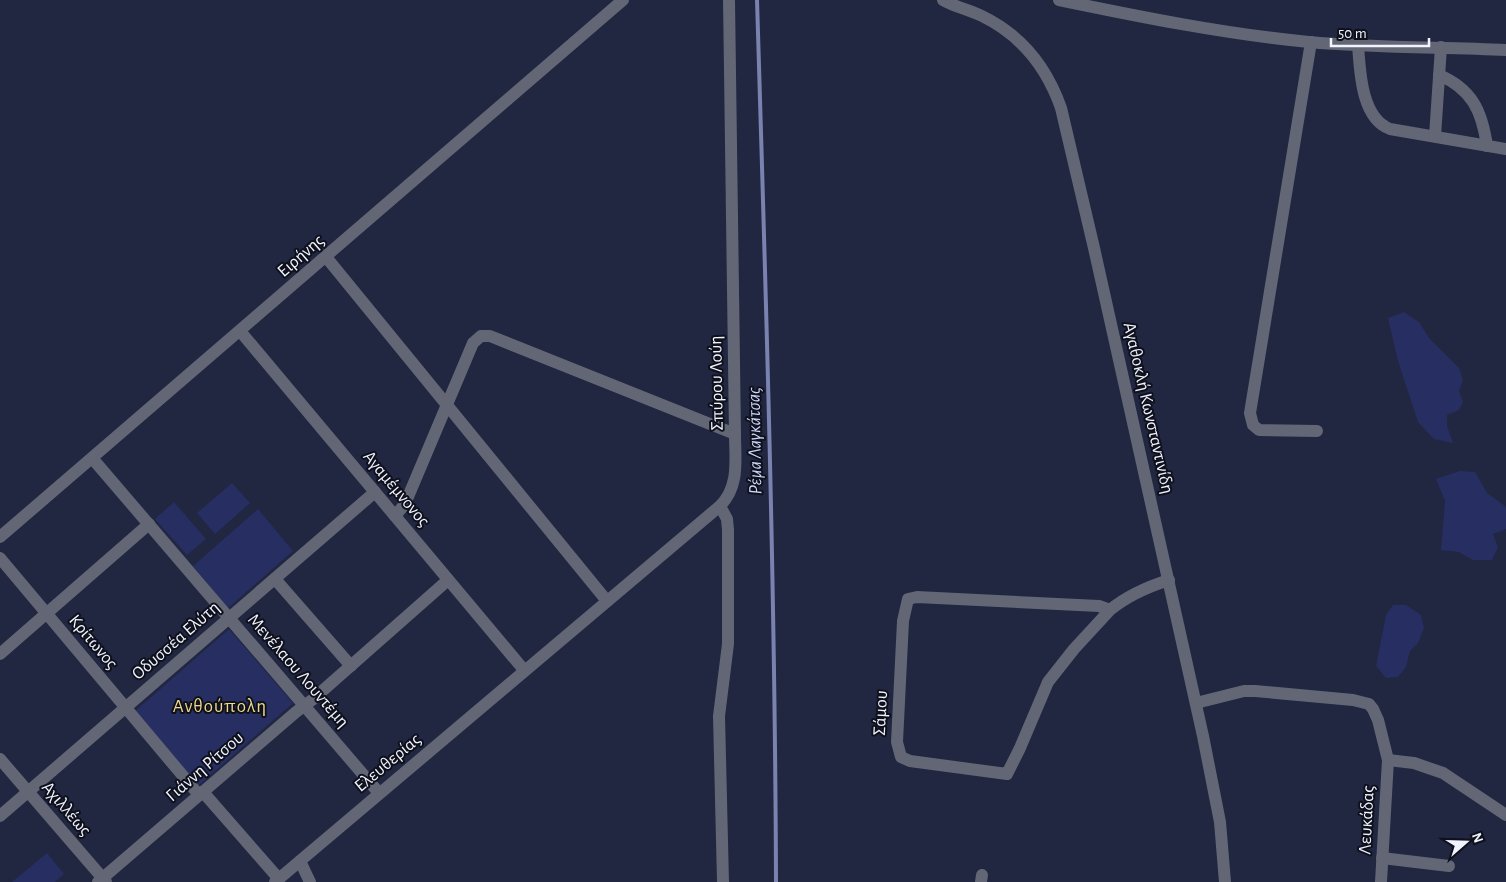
<svg xmlns="http://www.w3.org/2000/svg" width="1506" height="882" font-family="'Alegreya Sans',sans-serif">
  <style>
    .green { fill: #272e61 }
    .lines { fill: none; stroke-linecap: round; stroke-linejoin: round }
    .stream { stroke: #7a82af; stroke-width: 4 }
    .minor { stroke: #636674; stroke-width: 12 }
    .labels { text-anchor: middle; dominant-baseline: central; stroke-width: 4; stroke-linejoin: round; paint-order: stroke }
    .street-label { font-size: 18px; fill: #f1f4ff; stroke: #0e111c }
    .water-label { font-size: 19px; font-style: italic; fill: #ced7fb; stroke: #0e111c }
    .neighbourhood-label { font-size: 19px; letter-spacing: 1px; fill: #efd98c; stroke: #0e111c }
  </style>
  <rect width="100%" height="100%" fill="#212641"/>
  <!-- green -->
  <g class="green">
    <polygon points="1404,312 1419,322 1429,338 1459,368 1463,380 1459,391 1463,402 1459,410 1447,415 1447,426 1453,443 1434,439 1418,422 1398,361 1388,318"/>
    <polygon points="1460,471 1475,472 1487,493 1505,506 1506,509 1506,529 1493,534 1498,547 1492,560 1473,560 1459,552 1441,550 1445,501 1436,479"/>
    <polygon points="232,483 250,503 215,534 197,513"/>
    <polygon points="174,502 206,539 187,555 155,519"/>
    <polygon points="258,509 293,551 228,608 193,566"/>
    <polygon points="1393,605 1406,605 1421,615 1424,628 1418,643 1410,651 1406,667 1398,677 1386,678 1376,666 1386,615"/>
    <polygon points="229,629 293,703 198,786 134,712"/>
    <polygon points="47,853 64,874 55,882 12,882"/>
  </g>
  <g class="lines">
    <!-- stream -->
    <path class="stream" d="M757,0c9,294 18,588 19,882"/>
    <!-- minor -->
    <g class="minor">
      <path d="M943,0c12,7 27,10 39,16 39,19 65,52 79,92l33,140 109,488 17,86 5,60"/>
      <path d="M1059,0c82,17 166,34 250,42 65,6 132,5 197,8"/>
      <polyline points="1311,42 1250,413 1253,425 1259,430 1317,431"/>
      <path d="M1358,45c2,26 3,73 32,84l116,20"/>
      <path d="M1439,75c33,14 43,36 48,71"/>
      <polyline points="1435,136 1441,47"/>
      <polyline points="326,257 607,601"/>
      <polyline points="240,331 524,670"/>
      <polyline points="92,458 379,793"/>
      <polyline points="720,506 727,519 728,530 728,644 719,716 723,882"/>
      <polyline points="395,516 405,504 473,343 481,336 490,336 735,434"/>
      <polyline points="0,537 623,0"/>
      <polyline points="0,558 199,795"/>
      <polyline points="275,579 351,666"/>
      <path d="M1110,610l-36,39 -26,33 -28,66 -13,26 -97,-13 -9,-4 -4,-15 6,-121 5,-22 9,-2 182,9 11,4c18,-15 37,-23 59,-30"/>
      <polyline points="0,654 149,524"/>
      <polyline points="1196,703 1244,691 1255,691 1353,700 1369,704 1373,709 1378,720 1388,760 1381,882"/>
      <polyline points="0,759 106,882"/>
      <polyline points="1388,760 1414,763 1443,773 1506,815"/>
      <polyline points="203,792 279,879"/>
      <polyline points="0,816 375,492"/>
      <polyline points="1382,858 1449,866"/>
      <polyline points="300,861 310,882"/>
      <polyline points="98,882 296,712 312,700 448,580"/>
      <path d="M275,882l445,-376c20,-20 15,-47 15,-72l-6,-434"/>
      <polyline points="981,882 982,875"/>
    </g>
  </g>
  <g class="labels">
    <!-- street labels -->
    <g class="street-label">
      <text transform="translate(301 256) rotate(-41)">Ειρήνης</text>
      <text transform="translate(717 383) rotate(-91)">Σπύρου Λούη</text>
      <text transform="translate(1148 408) rotate(77)">Αγαθοκλή Κωνσταντινίδη</text>
      <text transform="translate(396 489) rotate(50)">Αγαμέμνονoς</text>
      <text transform="translate(176 641) rotate(-41)">Οδυσσέα Ελύτη</text>
      <text transform="translate(93 642) rotate(50)">Κρίτωνος</text>
      <text transform="translate(298 671) rotate(49)">Μενέλαου Λουντέμη</text>
      <text transform="translate(881 713) rotate(-87)">Σάμου</text>
      <text transform="translate(388 763) rotate(-40)">Ελευθερίας</text>
      <text transform="translate(205 767) rotate(-41)">Γιάννη Ρίτσου</text>
      <text transform="translate(66 809) rotate(49)">Αχιλλέως</text>
      <text transform="translate(1367 820) rotate(-87)">Λευκάδας</text>
    </g>
    <!-- water labels -->
    <g class="water-label">
      <text transform="translate(755 441) rotate(-91)">Ρέμα Λαγκάτσας</text>
    </g>
    <!-- neighbourhood labels -->
    <g class="neighbourhood-label">
      <text x="220" y="706">Ανθούπολη</text>
    </g>
  </g>
  <!-- north arrow -->
  <g transform="translate(1466 842) rotate(70)" stroke="#0e111c" stroke-width="4" paint-order="stroke">
  <path d="M0-4L9 19L0 12L-9 19Z" fill="#f1f4ff"/>
  <text y="-8" font-size="14" font-weight="bold" text-anchor="middle" fill="#f1f4ff">N</text>
  </g>
  <!-- scale -->
  <path d="M1331 38v8h98v-8" fill="none" stroke="#f1f4ff" stroke-width="2.5"/>
  <text x="1338" y="38" font-size="15" fill="#f1f4ff" stroke="#0e111c" stroke-width="4" paint-order="stroke">50 m</text>
</svg>
